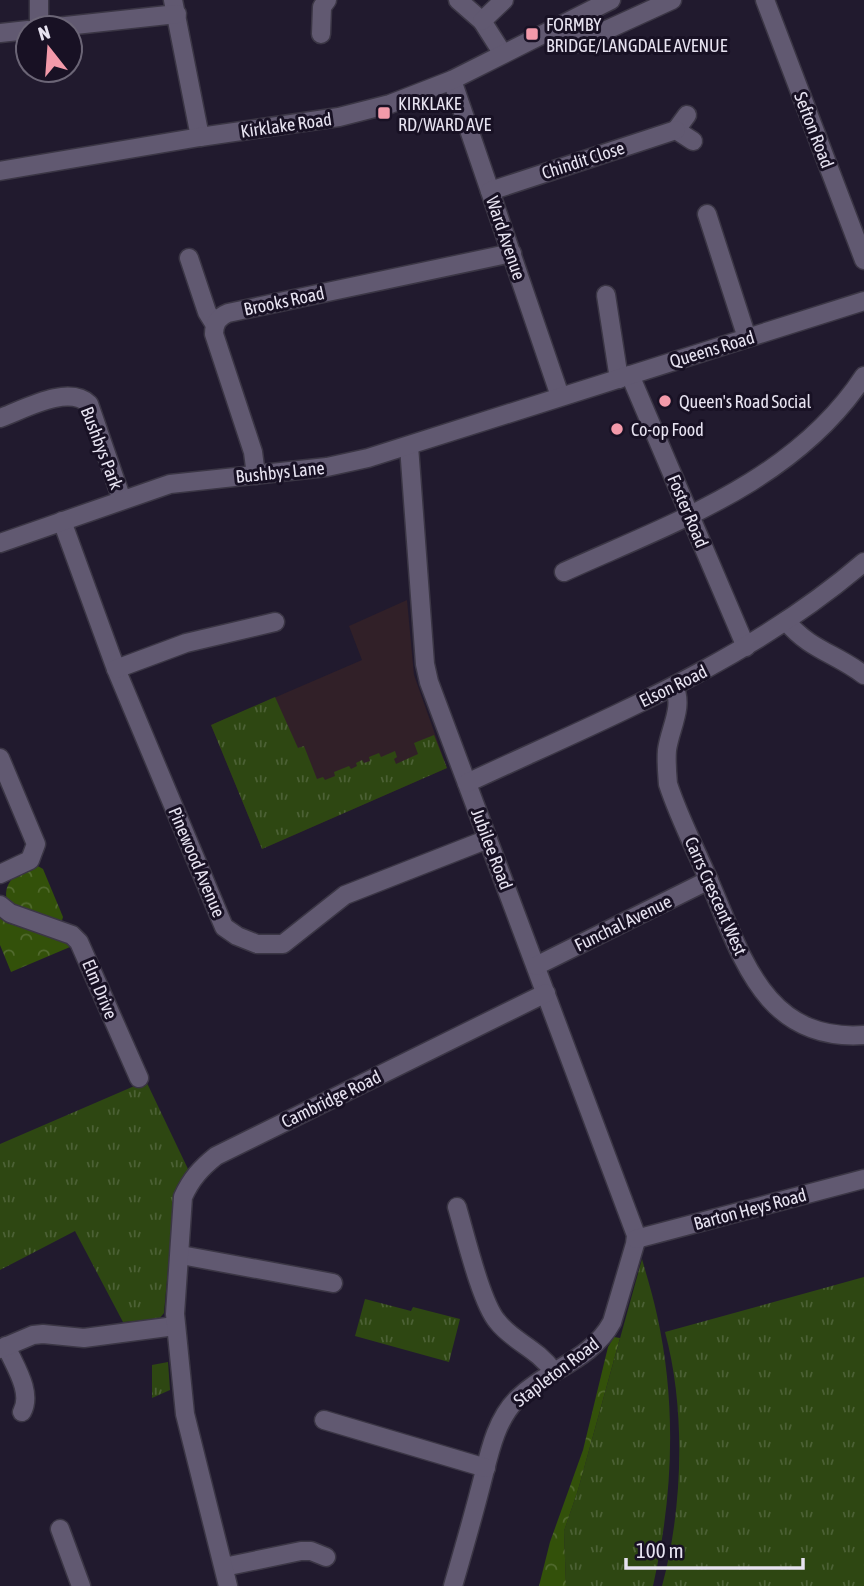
<svg xmlns="http://www.w3.org/2000/svg" width="864" height="1586" font-family="'Asap Condensed',sans-serif">
  <style>
    .education { fill: #312028 }
    .grass { fill: url(#grass-tufts) }
    .forest { fill: url(#forest-crowns) }
    .lines { fill: none; stroke-linecap: round; stroke-linejoin: round }
    .minor-casing { stroke: #3b3645; stroke-width: 21 }
    .minor { stroke: #615971; stroke-width: 18 }
    .poi-dot { fill: #f39aaa; stroke: #181124; stroke-width: 2.5 }
    .labels { text-anchor: middle; dominant-baseline: central; stroke-width: 6; stroke-linejoin: round; paint-order: stroke }
    .poi-label { font-size: 18px; fill: #e7e3f1; stroke: #181124; text-anchor: start }
    .street-label { font-size: 18px; fill: #e7e3f1; stroke: #181124 }
  </style>
  <defs>
    <pattern id="grass-tufts" width="24" height="20" patternUnits="userSpaceOnUse" patternTransform="scale(1.75)"><rect width="24" height="20" fill="#2e4712"/><path d="M3 7l-1-3M5 7V3M7 7l1-3M15 17l-1-3M17 17v-4M19 17l1-3" fill="none" stroke="#4c6135"/></pattern>
    <pattern id="forest-crowns" width="20" height="18" patternUnits="userSpaceOnUse" patternTransform="scale(1.75)"><rect width="20" height="18" fill="#33510a"/><path d="M2 6a3 3 0 1 1 6 0M12 15a3 3 0 1 1 6 0" fill="none" stroke="#516a2e"/></pattern>
  </defs>
  <rect width="100%" height="100%" fill="#211a2e"/>
  <!-- education -->
  <polygon class="education" points="407,600 414,675 447,768 262,849 211,725 362,660 349,626"/>
  <!-- grass -->
  <g class="grass">
    <polygon points="275,697 298,748 304,746 317,779 323,777 325,780 335,776 334,772 349,766 351,769 357,766 356,763 362,760 364,763 370,761 369,757 379,753 381,757 395,751 397,757 394,759 396,764 418,754 414,743 434,735 447,768 262,849 211,725"/>
    <polygon points="146,1081 188,1169 177,1186 174,1202 164,1313 159,1319 123,1322 75,1231 0,1270 0,1144"/>
    <path d="M642,1259c5,18 11,37 15,56 20,90 16,182 -4,271h-87l-2,-55 14,-41z"/>
    <path d="M864,1277v309h-202c21,-77 24,-177 3,-254z"/>
    <polygon points="365,1299 411,1311 413,1307 460,1319 449,1362 355,1336"/>
    <polygon points="168,1362 170,1390 152,1398 152,1365"/>
  </g>
  <!-- forest -->
  <g class="forest">
    <path d="M36,865l7,4 20,48 -2,7 -53,-19c-8,-24 10,-32 28,-40z"/>
    <polygon points="0,918 7,923 68,943 70,947 11,972 0,945"/>
    <polygon points="614,1337 620,1338 578,1490 564,1531 566,1586 539,1586 550,1542 583,1450 608,1347"/>
  </g>
  <g class="lines">
    <!-- minor casing -->
    <g class="minor-casing">
      <g id="minor">
        <polyline points="39,0 39,28"/>
        <polyline points="173,0 200,137"/>
        <polyline points="458,0 482,21 503,54"/>
        <polyline points="765,0 864,260"/>
        <polyline points="482,21 504,0"/>
        <polyline points="557,27 567,40 578,43 672,0"/>
        <polyline points="47,28 177,14"/>
        <polyline points="0,33 28,30"/>
        <polyline points="321,34 322,7 327,0"/>
        <polyline points="452,80 560,396"/>
        <polyline points="687,115 676,130 693,141"/>
        <polyline points="0,171 200,137 339,117 390,104 452,80 611,0"/>
        <polyline points="490,191 676,130"/>
        <polyline points="707,214 747,338"/>
        <polyline points="189,258 207,312 215,325"/>
        <polyline points="606,295 619,379"/>
        <polyline points="630,375 746,647"/>
        <path d="M0,418c23,-8 68,-34 89,-14l33,96"/>
        <path d="M409,446l16,218 4,18 207,553 -1,9 -23,78c-21,39 -65,47 -95,77 -24,24 -29,62 -38,94 -8,31 -17,62 -26,93"/>
        <path d="M256,475l-3,-23 -39,-118c0,-10 4,-17 14,-21l284,-60"/>
        <polyline points="62,521 116,669 224,927 237,936 257,944 283,944 345,895 488,839"/>
        <polyline points="0,543 170,484 327,467 368,458 864,301"/>
        <path d="M564,572c110,-50 231,-91 300,-196"/>
        <path d="M786,621c24,29 49,32 78,54"/>
        <polyline points="116,669 186,643 275,622"/>
        <path d="M674,686c10,21 -4,42 -7,64 -1,12 0,22 1,34 11,34 28,66 42,99 32,73 54,159 154,152"/>
        <polyline points="0,758 36,844 30,860 0,874"/>
        <path d="M467,783c137,-64 281,-121 397,-221"/>
        <polyline points="0,905 10,913 72,935 79,942 139,1078"/>
        <polyline points="536,966 709,880"/>
        <path d="M457,1207c8,27 24,95 40,114 16,21 39,26 57,51"/>
        <polyline points="636,1239 864,1179"/>
        <polyline points="181,1255 333,1283"/>
        <path d="M6,1346c8,19 27,46 16,66"/>
        <polyline points="0,1349 33,1335 43,1334 84,1338 175,1326"/>
        <polyline points="324,1420 486,1468"/>
        <polyline points="60,1529 81,1586"/>
        <polyline points="224,1567 301,1551 311,1551 326,1557"/>
        <path d="M228,1586l-43,-172 -10,-100 8,-117c8,-18 18,-29 33,-41l330,-163"/>
      </g>
    </g>
    <!-- minor -->
    <use href="#minor" class="minor"/>
  </g>
  <!-- markers -->
  <g class="poi-dot">
    <rect x="525" y="27" width="14" height="14" rx="3.5"/>
    <rect x="377" y="106" width="14" height="14" rx="3.5"/>
    <circle cx="665" cy="401" r="7"/>
    <circle cx="617" cy="429" r="7"/>
  </g>
  <g class="labels">
    <!-- poi labels -->
    <g class="poi-label">
      <text x="546" y="24">FORMBY<tspan x="546" dy="21">BRIDGE/LANGDALE AVENUE</tspan></text>
      <text x="398" y="103">KIRKLAKE<tspan x="398" dy="21">RD/WARD AVE</tspan></text>
      <text x="679" y="401">Queen's Road Social</text>
      <text x="631" y="429">Co-op Food</text>
    </g>
    <!-- street labels -->
    <g class="street-label">
      <text transform="translate(286 125) rotate(-8)">Kirklake Road</text>
      <text transform="translate(814 130) rotate(69)">Sefton Road</text>
      <text transform="translate(583 160) rotate(-18)">Chindit Close</text>
      <text transform="translate(506 238) rotate(71)">Ward Avenue</text>
      <text transform="translate(284 301) rotate(-12)">Brooks Road</text>
      <text transform="translate(712 349) rotate(-17)">Queens Road</text>
      <text transform="translate(102 448) rotate(69)">Bushbys Park</text>
      <text transform="translate(280 472) rotate(-6)">Bushbys Lane</text>
      <text transform="translate(688 511) rotate(67)">Foster Road</text>
      <text transform="translate(673 686) rotate(-26)">Elson Road</text>
      <text transform="translate(492 849) rotate(69)">Jubilee Road</text>
      <text transform="translate(197 862) rotate(67)">Pinewood Avenue</text>
      <text transform="translate(716 896) rotate(66)">Carrs Crescent West</text>
      <text transform="translate(623 923) rotate(-26)">Funchal Avenue</text>
      <text transform="translate(100 989) rotate(67)">Elm Drive</text>
      <text transform="translate(331 1099) rotate(-26)">Cambridge Road</text>
      <text transform="translate(750 1209) rotate(-15)">Barton Heys Road</text>
      <text transform="translate(556 1372) rotate(-37)">Stapleton Road</text>
    </g>
  </g>
  <!-- north arrow -->
  <g transform="translate(49 49) rotate(343)"><circle r="33" fill="#181124" stroke="#6b6576" stroke-width="2"/>
  <path d="M0-5L12 26L0 18L-12 26Z" fill="#f39aaa"/>
  <text y="-10" font-size="19" font-weight="bold" text-anchor="middle" fill="#e7e3f1">N</text>
  </g>
  <!-- scale -->
  <path d="M626 1558v10h177v-10" fill="none" stroke="#e7e3f1" stroke-width="3.5"/>
  <text x="636" y="1558" font-size="21" fill="#e7e3f1" stroke="#181124" stroke-width="5" paint-order="stroke">100 m</text>
</svg>
